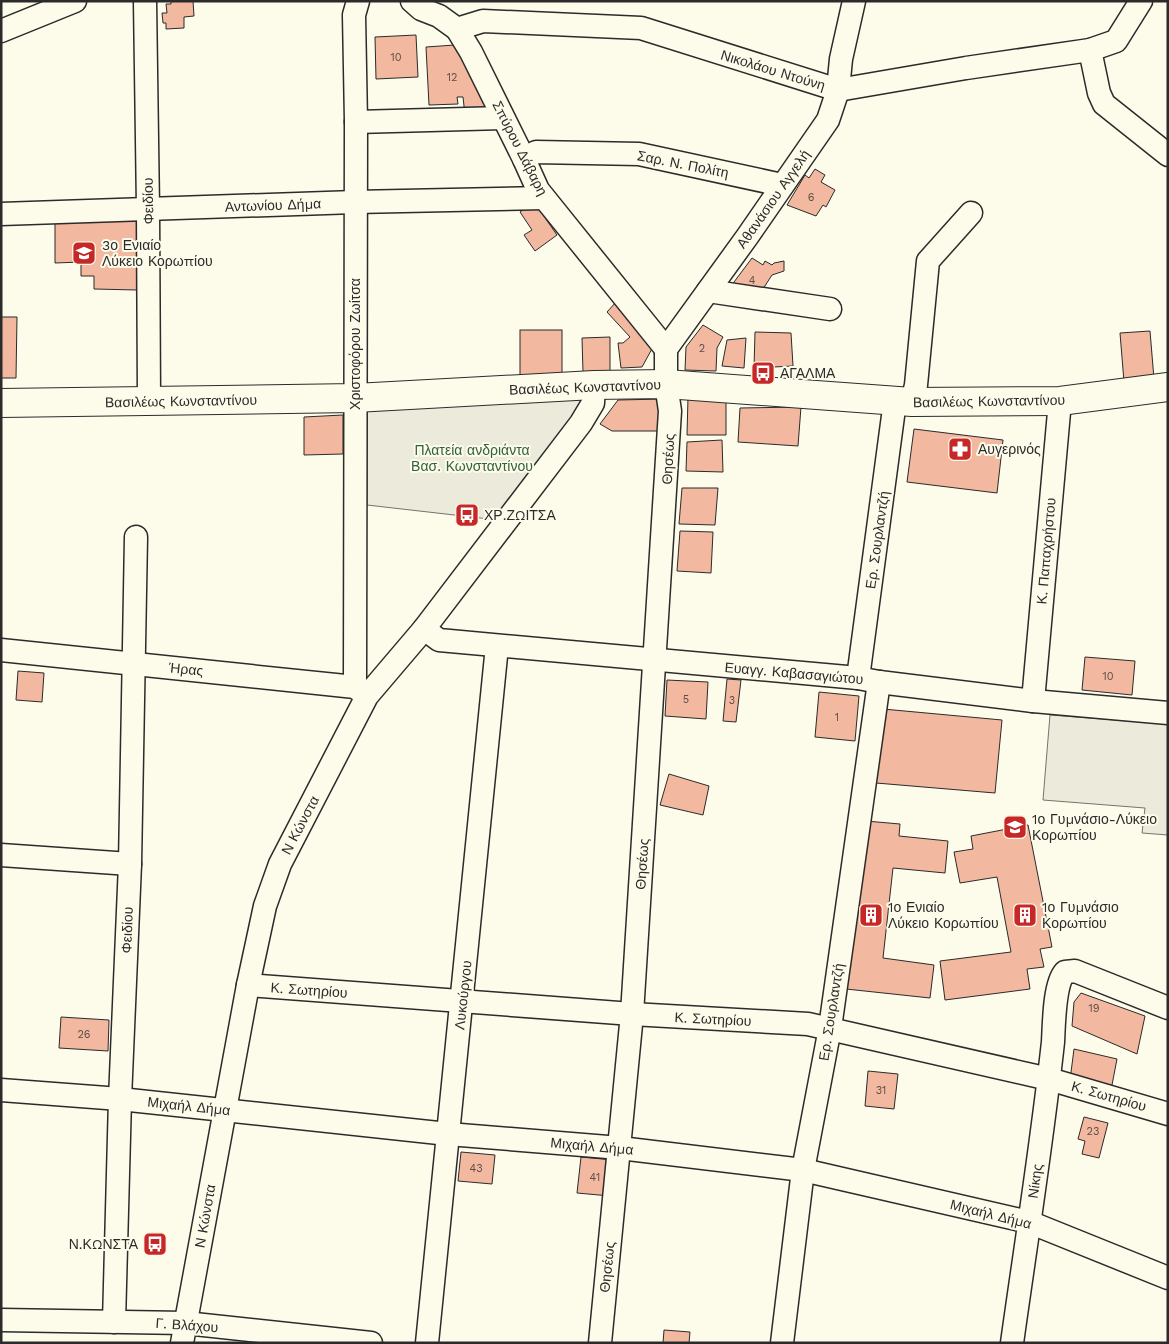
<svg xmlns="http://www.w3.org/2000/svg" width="1169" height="1344" font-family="'Work Sans',sans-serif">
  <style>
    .green { fill: #ecebdb; stroke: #74746e }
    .building { fill: #f2b8a0; stroke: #2b2b2b }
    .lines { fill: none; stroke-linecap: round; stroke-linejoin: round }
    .minor-casing { stroke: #2b2b2b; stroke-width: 25 }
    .major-casing { stroke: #2b2b2b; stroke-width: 30 }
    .minor { stroke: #fdfbea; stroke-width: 22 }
    .major { stroke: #fdfbea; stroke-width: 28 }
    .labels { text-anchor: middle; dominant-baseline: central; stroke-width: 4; stroke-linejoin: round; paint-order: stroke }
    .number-label { font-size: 11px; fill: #5d4e48 }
    .street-label { font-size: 14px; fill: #2b2b2b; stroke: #fdfbea }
    .poi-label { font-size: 14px; fill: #2b2b2b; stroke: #fdfbea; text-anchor: start }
    .park-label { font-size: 14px; fill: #34623c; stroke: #fdfbea }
  </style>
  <rect width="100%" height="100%" fill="#fdfbea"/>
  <!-- green -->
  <g class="green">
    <polygon points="571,394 582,402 578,416 498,520 367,505 367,404"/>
    <polygon points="1050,715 1168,724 1168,835 1142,833 1145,808 1043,800"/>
  </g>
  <!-- building -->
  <g class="building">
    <polygon points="171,1 193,1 194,16 184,17 184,28 166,29 166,23 163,23 162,13 167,13 166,4 171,4"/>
    <polygon points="416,35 418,77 376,79 375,37"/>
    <polygon points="455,45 495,113 465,115 463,97 457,97 458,104 429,105 426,47"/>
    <polygon points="815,169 825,175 821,182 835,190 826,207 823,205 816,216 787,205 805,175 809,178"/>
    <polygon points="534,202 557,235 535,251 524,235 532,230 520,212"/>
    <polygon points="139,214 137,290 94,289 94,276 81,276 81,262 55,263 55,217"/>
    <polygon points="752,258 763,265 765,261 772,265 774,263 784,261 784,271 772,275 761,292 731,286"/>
    <polygon points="617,301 653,347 642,367 621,368 618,343 623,343 630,337 607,312"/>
    <polygon points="1,317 17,317 16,378 1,378"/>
    <polygon points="703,325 723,337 717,348 716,371 685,370 686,347"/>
    <rect x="520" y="330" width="42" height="47"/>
    <polygon points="1150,331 1154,379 1124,382 1120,333"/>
    <polygon points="755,332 791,333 793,366 754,368"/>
    <polygon points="610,337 610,372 583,372 582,338"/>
    <polygon points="746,338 744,368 722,366 727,340"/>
    <polygon points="688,397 726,399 726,435 687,435"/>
    <polygon points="663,399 662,431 612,431 600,424 618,400"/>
    <polygon points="801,407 798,446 738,442 740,408"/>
    <polygon points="343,415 343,454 304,455 304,417"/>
    <polygon points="914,429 1003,440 997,493 907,482"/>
    <polygon points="722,440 723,472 686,471 687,442"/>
    <polygon points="682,488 718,488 715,525 679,524"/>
    <polygon points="680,531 713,532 711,573 677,571"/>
    <polygon points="1085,657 1135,661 1132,695 1082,690"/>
    <polygon points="18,671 44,673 42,702 16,700"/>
    <polygon points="727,679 741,680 736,722 723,721"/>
    <polygon points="667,680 708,682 706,719 665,716"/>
    <polygon points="819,692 859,696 855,741 815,737"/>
    <polygon points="883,709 1002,720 995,793 876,783"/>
    <polygon points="669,774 709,786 703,815 660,805"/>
    <polygon points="866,821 900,824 899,836 948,841 945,873 893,868 883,958 934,965 930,998 846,989"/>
    <polygon points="1028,825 1052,947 1040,949 1044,967 1027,969 1030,989 945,1000 940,961 1011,952 997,877 960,883 954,852 973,849 971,836"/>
    <polygon points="1081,993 1145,1016 1137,1054 1072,1026 1074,1002"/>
    <polygon points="61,1017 109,1020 108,1051 59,1048"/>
    <polygon points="1074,1049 1117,1059 1111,1090 1070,1080"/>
    <polygon points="868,1071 898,1074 894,1109 865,1106"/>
    <polygon points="1084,1117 1108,1123 1099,1158 1082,1154 1085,1141 1078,1139"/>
    <polygon points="461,1152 495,1155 492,1184 458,1181"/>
    <polygon points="581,1157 613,1160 610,1196 577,1193"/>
    <polygon points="664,1330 690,1332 689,1343 663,1343"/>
  </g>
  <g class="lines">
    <!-- minor casing -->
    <g class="minor-casing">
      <g id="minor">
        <polyline points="145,1 148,209 149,401"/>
        <polyline points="412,1 421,9 439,16 457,29 471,52 524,159 538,190 666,349"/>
        <polyline points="457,29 483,21 641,28 838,90 966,68 1090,50 1116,41 1141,1"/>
        <polyline points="1,31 75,1"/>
        <polyline points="1090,50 1099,93 1104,104 1168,155"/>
        <polyline points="356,122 503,118"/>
        <polyline points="524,159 536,152 639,154 782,185"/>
        <polyline points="1,214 355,202 544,198"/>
        <polyline points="708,291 830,309"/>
        <polyline points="912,402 916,385 928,261 971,213"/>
        <polyline points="424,629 439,640 858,678 879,682 1033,701 1168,713"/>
        <polyline points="1,650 355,687 366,695"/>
        <polyline points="858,678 895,401"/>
        <polyline points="355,687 356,122 354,15 358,1"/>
        <polyline points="1033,701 1060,401"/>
        <polyline points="1,855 130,864"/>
        <polyline points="248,985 632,1014 808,1024 1049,1079 1168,1114"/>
        <polyline points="1,1090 120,1099 448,1134 620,1148 803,1170 1029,1222 1168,1278"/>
        <polyline points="1,1320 185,1323 371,1343"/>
        <polyline points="114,1322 120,1099 130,864 136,537"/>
        <polyline points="182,1343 248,985 265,906 280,864 367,696 424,629 581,423 593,403 594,385"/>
        <polyline points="427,1343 497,646"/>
        <polyline points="600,1343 632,1014 670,411 666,384 666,349 747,237 828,120 838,90 841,59 854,1"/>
        <polyline points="782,1343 803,1170 830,1028 879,682"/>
        <path d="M1012,1343c14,-100 30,-200 41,-301 1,-17 1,-58 12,-70l10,-1 93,37"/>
      </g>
    </g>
    <!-- major casing -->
    <g class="major-casing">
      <polyline id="major" points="1,403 355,398 594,385 666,384 912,402 1060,401 1168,387"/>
    </g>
    <!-- minor -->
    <use href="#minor" class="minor"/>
    <!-- major -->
    <use href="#major" class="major"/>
  </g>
  <!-- icons -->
  <defs>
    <g id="school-square" transform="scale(1.25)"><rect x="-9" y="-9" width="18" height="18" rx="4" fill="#c62828" stroke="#fdfbea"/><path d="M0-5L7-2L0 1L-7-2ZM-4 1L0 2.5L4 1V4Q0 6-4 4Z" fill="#fff"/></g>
    <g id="bus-square" transform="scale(1.25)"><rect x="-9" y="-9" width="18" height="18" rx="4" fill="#c62828" stroke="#fdfbea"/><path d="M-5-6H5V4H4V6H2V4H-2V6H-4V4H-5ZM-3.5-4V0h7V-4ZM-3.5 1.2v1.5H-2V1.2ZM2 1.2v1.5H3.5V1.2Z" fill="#fff"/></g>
    <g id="pharmacy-square" transform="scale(1.25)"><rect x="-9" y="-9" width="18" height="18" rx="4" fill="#c62828" stroke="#fdfbea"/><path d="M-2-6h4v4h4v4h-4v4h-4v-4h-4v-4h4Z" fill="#fff"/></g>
    <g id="building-square" transform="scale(1.25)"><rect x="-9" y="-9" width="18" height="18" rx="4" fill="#c62828" stroke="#fdfbea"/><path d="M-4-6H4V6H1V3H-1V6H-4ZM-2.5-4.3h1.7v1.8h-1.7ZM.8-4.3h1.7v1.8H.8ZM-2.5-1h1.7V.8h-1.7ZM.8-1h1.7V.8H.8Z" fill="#fff"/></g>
  </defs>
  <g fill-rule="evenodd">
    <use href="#school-square" x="84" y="253"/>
    <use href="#bus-square" x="763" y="373"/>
    <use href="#pharmacy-square" x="960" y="449"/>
    <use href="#bus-square" x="467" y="515"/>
    <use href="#school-square" x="1015" y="827"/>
    <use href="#building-square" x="871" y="915"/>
    <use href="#building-square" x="1025" y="915"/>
    <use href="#bus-square" x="155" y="1244"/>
  </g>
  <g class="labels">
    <!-- number labels -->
    <g class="number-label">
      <text x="396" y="57">10</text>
      <text x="452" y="77">12</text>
      <text x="811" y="197">6</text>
      <text x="752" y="280">4</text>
      <text x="702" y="348">2</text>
      <text x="1108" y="676">10</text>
      <text x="686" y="699">5</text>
      <text x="732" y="700">3</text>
      <text x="837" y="717">1</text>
      <text x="1094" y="1008">19</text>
      <text x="84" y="1034">26</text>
      <text x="881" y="1090">31</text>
      <text x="1093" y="1131">23</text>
      <text x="476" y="1168">43</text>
      <text x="595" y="1177">41</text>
    </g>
    <!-- street labels -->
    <g class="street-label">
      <text transform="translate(773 70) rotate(17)">Νικολάου Ντούνη</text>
      <text transform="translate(520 148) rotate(63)">Σπύρου Δάβαρη</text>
      <text transform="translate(683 164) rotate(11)">Σαρ. Ν. Πολίτη</text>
      <text transform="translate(773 199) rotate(-55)">Αθανάσιου Αγγελή</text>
      <text transform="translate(148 201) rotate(-91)">Φειδίου</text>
      <text transform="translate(273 205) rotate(-2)">Αντωνίου Δήμα</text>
      <text transform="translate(355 344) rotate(-90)">Χριστοφόρου Ζωίτσα</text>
      <text transform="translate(585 387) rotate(-2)">Βασιλέως Κωνσταντίνου</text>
      <text transform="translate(181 401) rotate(-1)">Βασιλέως Κωνσταντίνου</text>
      <text transform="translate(989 401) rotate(-1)">Βασιλέως Κωνσταντίνου</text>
      <text transform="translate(668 459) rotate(-87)">Θησέως</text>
      <text transform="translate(877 540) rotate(-82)">Ερ. Σουρλαντζή</text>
      <text transform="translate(1046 551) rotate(-85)">Κ. Παπαχρήστου</text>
      <text transform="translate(186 669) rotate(6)">Ήρας</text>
      <text transform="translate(794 673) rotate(5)">Ευαγγ. Καβασαγιώτου</text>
      <text transform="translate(300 825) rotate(-62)">Ν Κώνστα</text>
      <text transform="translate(642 864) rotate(-86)">Θησέως</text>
      <text transform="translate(127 930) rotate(-88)">Φειδίου</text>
      <text transform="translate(309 990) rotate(4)">Κ. Σωτηρίου</text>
      <text transform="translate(463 995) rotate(-84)">Λυκούργου</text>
      <text transform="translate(831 1012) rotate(-81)">Ερ. Σουρλαντζή</text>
      <text transform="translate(713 1019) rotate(3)">Κ. Σωτηρίου</text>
      <text transform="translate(1109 1096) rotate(16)">Κ. Σωτηρίου</text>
      <text transform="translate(189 1106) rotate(6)">Μιχαήλ Δήμα</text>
      <text transform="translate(592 1146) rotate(5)">Μιχαήλ Δήμα</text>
      <text transform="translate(1035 1181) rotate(-82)">Νίκης</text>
      <text transform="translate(991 1214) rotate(14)">Μιχαήλ Δήμα</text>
      <text transform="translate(205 1216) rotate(-80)">Ν Κώνστα</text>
      <text transform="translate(607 1267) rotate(-84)">Θησέως</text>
      <text transform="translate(187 1325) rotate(4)">Γ. Βλάχου</text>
    </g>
    <!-- poi labels -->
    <g class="poi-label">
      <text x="102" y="245">3ο Ενιαίο<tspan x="102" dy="16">Λύκειο Κορωπίου</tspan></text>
      <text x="780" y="373">ΑΓΑΛΜΑ</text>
      <text x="978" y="449">Αυγερινός</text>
      <text x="484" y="515">ΧΡ.ΖΩΙΤΣΑ</text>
      <text x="1032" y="819">1ο Γυμνάσιο-Λύκειο<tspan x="1032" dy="16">Κορωπίου</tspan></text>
      <text x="888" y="907">1ο Ενιαίο<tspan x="888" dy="16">Λύκειο Κορωπίου</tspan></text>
      <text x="1042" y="907">1ο Γυμνάσιο<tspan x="1042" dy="16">Κορωπίου</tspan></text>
      <text x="138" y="1244" text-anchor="end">Ν.ΚΩΝΣΤΑ</text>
    </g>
    <!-- park labels -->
    <g class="park-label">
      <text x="472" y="450">Πλατεία ανδριάντα<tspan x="472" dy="16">Βασ. Κωνσταντίνου</tspan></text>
    </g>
  </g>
  <!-- border -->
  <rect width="1169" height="1344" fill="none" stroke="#2b2b2b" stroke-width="5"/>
</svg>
